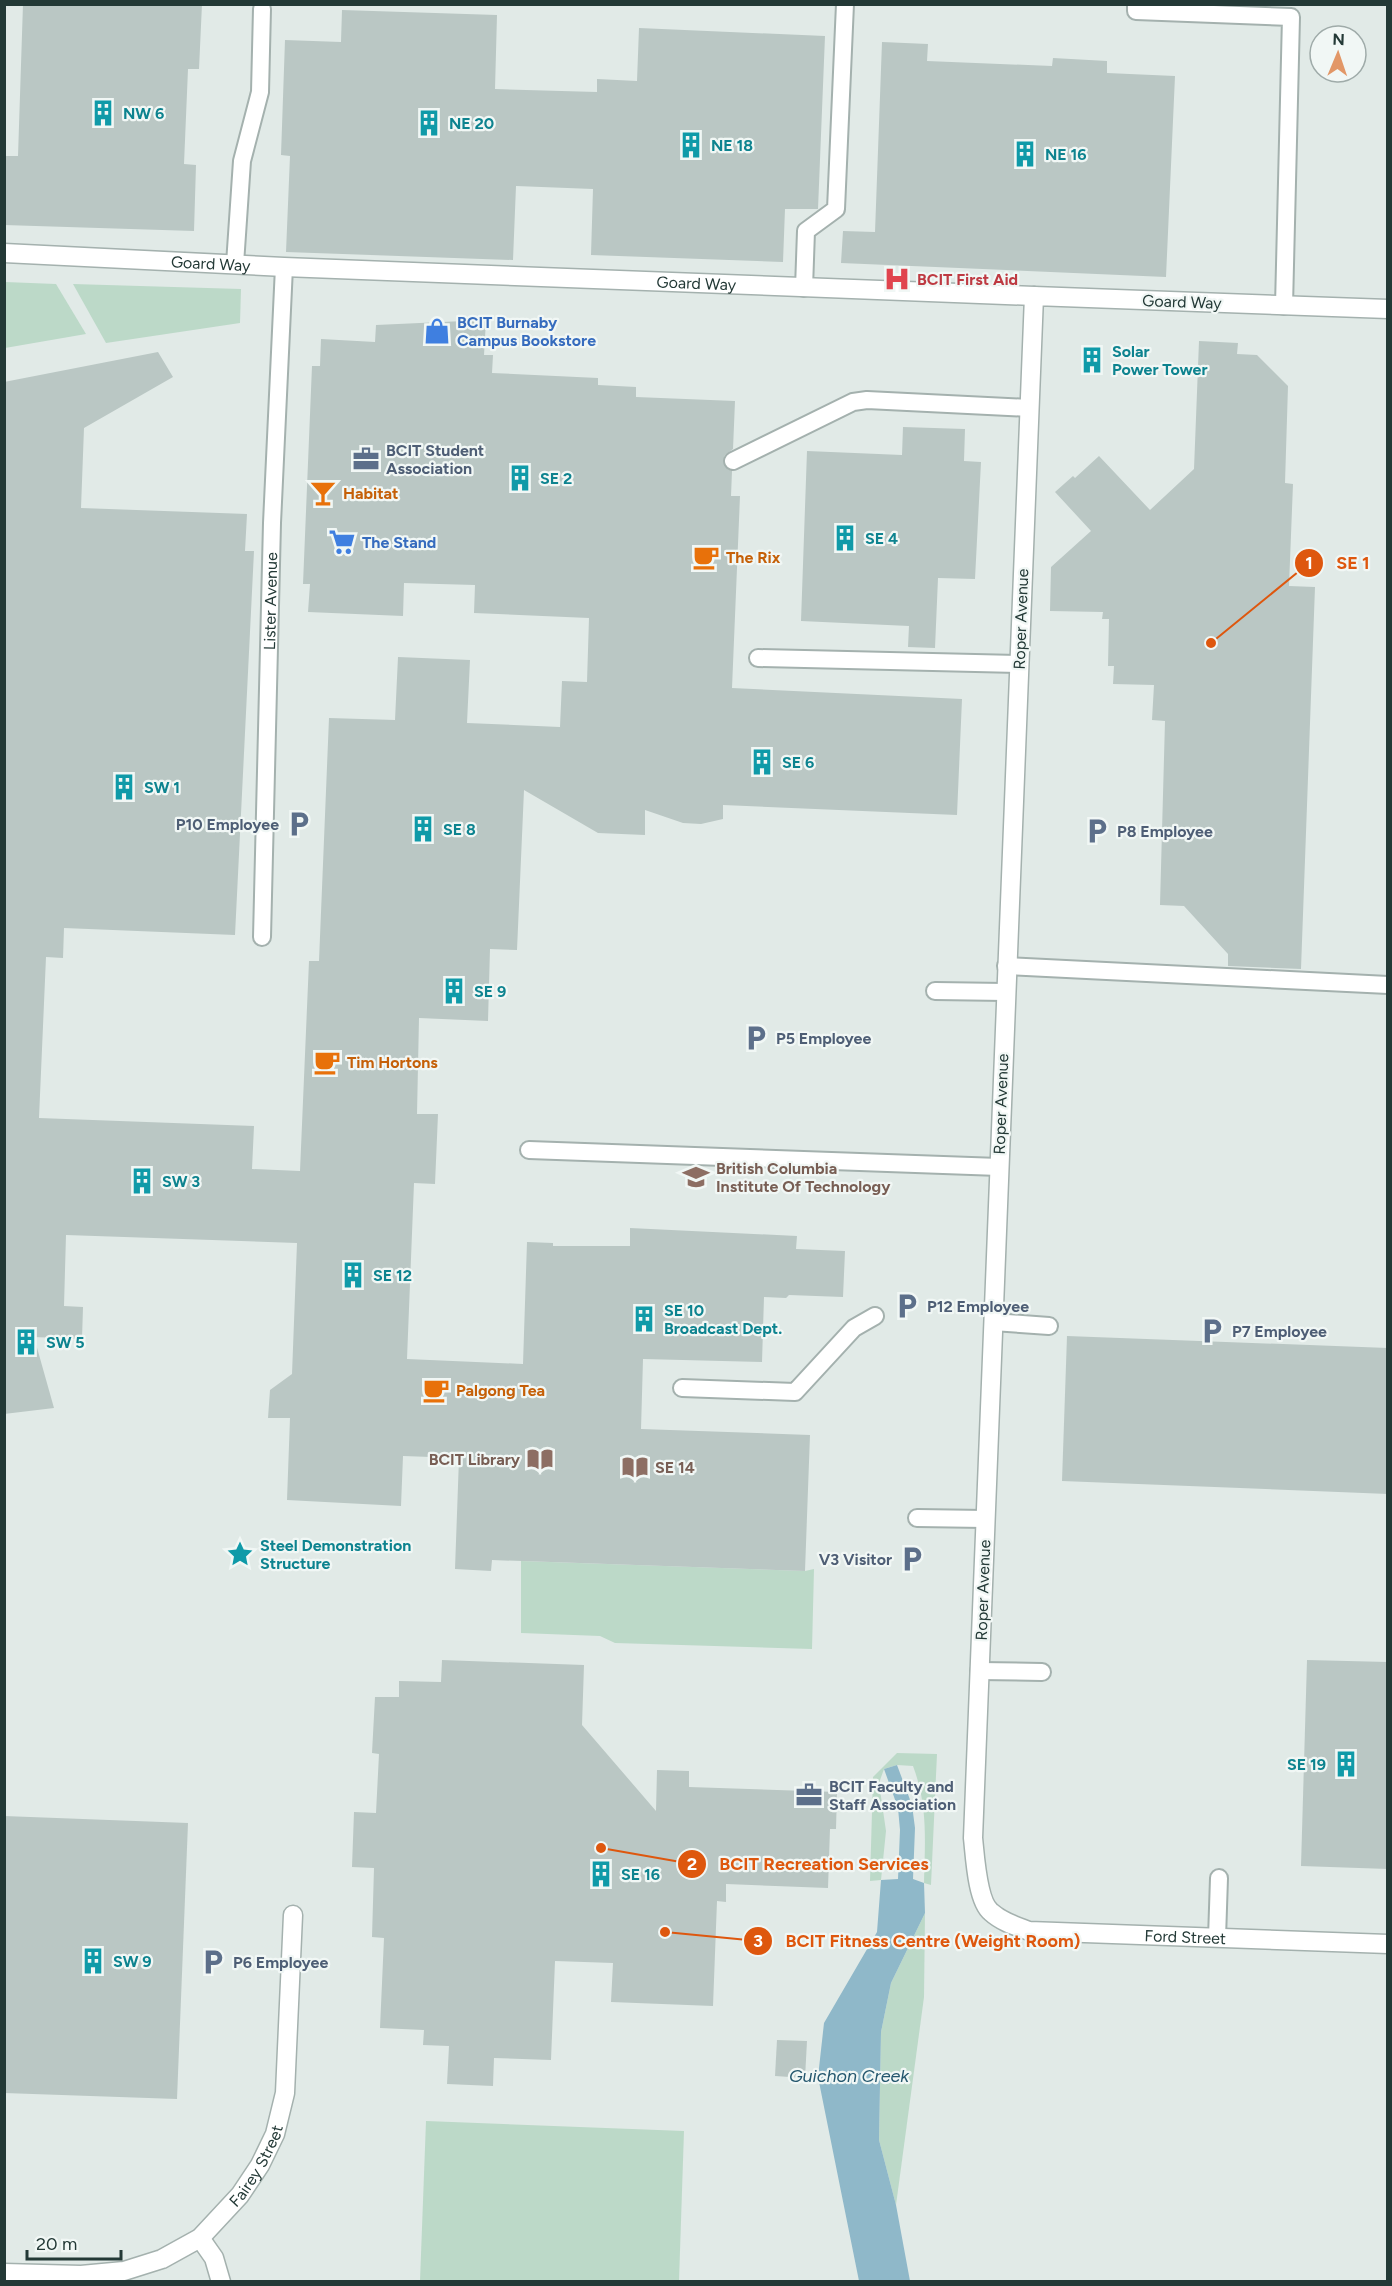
<svg xmlns="http://www.w3.org/2000/svg" width="1392" height="2286" font-family="Figtree,sans-serif">
  <style>
    .green { fill: #bcd9c8 }
    .water { fill: #8fb8c9 }
    .building { fill: #bac7c4 }
    .lines { fill: none; stroke-linecap: round; stroke-linejoin: round }
    .service-casing { stroke: #a4b1ae; stroke-width: 20 }
    .pedestrian-casing { stroke: #a4b1ae; stroke-width: 21 }
    .minor-casing { stroke: #a4b1ae; stroke-width: 21 }
    .service { stroke: #fff; stroke-width: 16 }
    .pedestrian { stroke: #fff; stroke-width: 18 }
    .minor { stroke: #fff; stroke-width: 18 }
    .labels { text-anchor: middle; dominant-baseline: central; stroke-width: 4.5; stroke-linejoin: round; paint-order: stroke }
    .culture-label { font-size: 16px; font-weight: bold; fill: #0d838f; stroke: #f1f7f5; text-anchor: start }
    .street-label { font-size: 16px; fill: #233936; stroke: #f1f7f5 }
    .health-label { font-size: 16px; font-weight: bold; fill: #be3a42; stroke: #f1f7f5; text-anchor: start }
    .shop-label { font-size: 16px; font-weight: bold; fill: #366cbe; stroke: #f1f7f5; text-anchor: start }
    .service-label { font-size: 16px; font-weight: bold; fill: #4e5e75; stroke: #f1f7f5; text-anchor: start }
    .food-label { font-size: 16px; font-weight: bold; fill: #c56008; stroke: #f1f7f5; text-anchor: start }
    .education-label { font-size: 16px; font-weight: bold; fill: #785e54; stroke: #f1f7f5; text-anchor: start }
    .water-label { font-size: 18px; font-style: italic; fill: #24576e; stroke: #f1f7f5 }
    .leader { fill: none; stroke: #de570e; stroke-width: 2 }
    .callout-dot { fill: #de570e; stroke: #f1f7f5; stroke-width: 2 }
    .mark-label { font-size: 18px; text-anchor: middle; font-weight: bold; fill: #fff }
    .callout-label { font-size: 18px; text-anchor: middle; font-weight: bold; fill: #de570e; stroke: #f1f7f5; stroke-width: 4.5; stroke-linejoin: round; paint-order: stroke }
  </style>
  <rect width="100%" height="100%" fill="#e1eae7"/>
  <!-- green -->
  <g class="green">
    <polygon points="5,282 56,284 86,334 5,348"/>
    <polygon points="73,284 241,289 240,323 106,343"/>
    <polygon points="521,1561 805,1571 814,1569 812,1649 615,1643 600,1636 521,1633"/>
    <path d="M897,1753l40,1 -6,131 -7,-2c1,-43 4,-77 -11,-117l-16,-1 -13,4 -5,14 7,48 -5,49 -11,1 3,-104z"/>
    <polygon points="925,1913 924,1997 896,2205 879,2140 881,2032 891,1983"/>
    <polygon points="426,2121 684,2131 679,2281 420,2281"/>
  </g>
  <!-- water -->
  <polygon class="water" points="897,1765 912,1805 915,1828 913,1879 924,1883 925,1913 891,1983 881,2032 879,2140 896,2205 910,2281 859,2281 818,2077 824,2023 877,1932 881,1880 898,1879 900,1830 898,1808 884,1769"/>
  <!-- building -->
  <g class="building">
    <polygon points="23,4 202,4 199,69 188,69 184,164 196,165 194,231 4,225 4,156 18,156"/>
    <polygon points="342,10 497,15 495,89 597,92 597,79 637,81 639,28 825,36 818,209 785,209 783,262 591,255 593,189 516,186 513,260 286,252 290,156 281,155 285,40 341,42"/>
    <polygon points="882,42 928,44 927,61 1052,66 1053,58 1107,61 1107,73 1175,76 1166,277 841,263 843,231 875,232"/>
    <polygon points="486,320 484,355 493,355 492,373 598,378 598,385 636,387 636,397 735,401 733,449 725,455 723,461 727,469 732,471 731,496 740,496 732,688 962,699 957,815 723,805 723,819 701,824 683,823 645,810 645,835 598,833 524,790 517,950 490,949 488,1021 419,1018 417,1114 438,1114 435,1184 414,1183 407,1359 523,1364 527,1242 553,1243 553,1246 630,1246 630,1228 797,1236 796,1249 845,1251 843,1297 789,1295 786,1298 764,1297 762,1362 643,1359 641,1429 810,1435 805,1571 492,1560 491,1571 455,1569 459,1458 403,1456 401,1506 287,1500 290,1418 268,1418 270,1390 292,1374 297,1243 66,1235 64,1306 83,1307 82,1339 34,1337 54,1408 4,1414 4,382 158,352 173,377 84,428 81,508 247,514 245,551 254,551 235,935 64,928 63,958 46,957 39,1118 254,1126 252,1169 300,1171 309,961 319,961 329,718 395,720 398,657 470,660 467,723 560,727 562,681 587,682 589,618 474,613 475,585 404,583 403,616 308,612 310,584 303,584 312,366 320,366 321,339 375,342 376,325"/>
    <polygon points="1199,341 1238,343 1237,354 1257,355 1288,386 1285,483 1293,484 1289,586 1315,587 1301,969 1228,966 1228,954 1184,906 1160,905 1165,721 1152,720 1154,685 1113,684 1114,666 1108,666 1109,619 1102,619 1103,612 1050,611 1051,567 1091,531 1055,492 1073,476 1075,478 1099,456 1150,510 1194,469"/>
    <polygon points="903,427 965,429 964,461 981,462 975,579 938,578 935,648 908,647 909,626 801,621 807,451 902,455"/>
    <polygon points="1067,1336 1388,1348 1388,1494 1062,1481"/>
    <polygon points="442,1660 584,1665 582,1725 656,1811 657,1770 689,1771 689,1787 837,1792 836,1829 830,1829 828,1888 726,1884 726,1902 717,1901 713,2006 611,2002 613,1963 555,1961 551,2060 494,2058 493,2086 447,2084 449,2046 423,2045 424,2030 380,2028 384,1938 372,1937 374,1868 352,1867 354,1812 376,1813 379,1754 372,1753 375,1697 399,1697 399,1681 441,1682"/>
    <polygon points="1307,1660 1388,1662 1388,1869 1301,1866"/>
    <polygon points="4,1816 188,1823 177,2099 4,2093"/>
    <polygon points="777,2040 807,2041 805,2078 775,2076"/>
  </g>
  <g class="lines">
    <!-- service casing -->
    <g class="service-casing">
      <g id="service">
        <polyline points="1136,4 1136,11 1291,17 1284,306"/>
        <polyline points="235,264 242,161 260,92 262,9"/>
        <polyline points="804,288 806,231 836,209 845,4"/>
        <polyline points="733,461 853,402 867,400 1029,408"/>
        <polyline points="758,658 1019,664"/>
        <path id="s1" d="M262,937l10,-414 12,-256"/>
        <polyline points="1006,966 1388,985"/>
        <polyline points="935,991 1005,992"/>
        <polyline points="529,1150 999,1167"/>
        <polyline points="993,1322 1049,1326"/>
        <polyline points="682,1388 795,1392 854,1328 875,1316"/>
        <polyline points="917,1518 985,1519"/>
        <polyline points="979,1671 1042,1672"/>
        <polyline points="1217,1938 1219,1878"/>
      </g>
    </g>
    <!-- pedestrian casing -->
    <g class="pedestrian-casing">
      <g id="pedestrian">
        <path id="s2" d="M4,253l280,14 750,29"/>
      </g>
    </g>
    <!-- minor casing -->
    <g class="minor-casing">
      <g id="minor">
        <path id="s3" d="M1388,309l-354,-13 -61,1542c2,17 4,63 18,74 11,10 25,14 38,19l359,13"/>
        <polyline points="200,2238 214,2258 221,2282"/>
        <path id="s4" d="M4,2273l77,2 43,-4 38,-12 38,-21 40,-43 20,-30 15,-31 10,-41 8,-178"/>
      </g>
    </g>
    <!-- service -->
    <use href="#service" class="service"/>
    <!-- pedestrian -->
    <use href="#pedestrian" class="pedestrian"/>
    <!-- minor -->
    <use href="#minor" class="minor"/>
  </g>
  <!-- icons -->
  <defs>
    <g id="building-bare" transform="scale(2.07)"><path d="M-4-6H4V6H1V3H-1V6H-4ZM-2.5-4.3h1.7v1.8h-1.7ZM.8-4.3h1.7v1.8H.8ZM-2.5-1h1.7V.8h-1.7ZM.8-1h1.7V.8H.8Z" fill="#0f9aa8" stroke="#f1f7f5" stroke-width="2.5" paint-order="stroke"/></g>
    <g id="hospital-bare" transform="scale(2.07)"><path d="M-5-5h3v3.5h4V-5h3V5h-3V1.5h-4V5h-3Z" fill="#e0444e" stroke="#f1f7f5" stroke-width="2.5" paint-order="stroke"/></g>
    <g id="shop-bare" transform="scale(2.07)"><path d="M-5-2.5h2.3a2.7 3.5 0 0 1 5.4 0H5L5.5 6h-11ZM-1.5-2.5h3a1.5 2.3 0 0 0-3 0Z" fill="#3f7fe0" stroke="#f1f7f5" stroke-width="2.5" paint-order="stroke"/></g>
    <g id="office-bare" transform="scale(2.07)"><path d="M-6-3h4V-5.5h4V-3h4V5H-6ZM-1-4.5V-3h2v-1.5ZM-6 0V1H6V0Z" fill="#5c6f8a" stroke="#f1f7f5" stroke-width="2.5" paint-order="stroke"/></g>
    <g id="bar-bare" transform="scale(2.07)"><path d="M-6-5H6L.8 .8V4.5H3.5V6h-7V4.5H-.8V.8Z" fill="#e8710a" stroke="#f1f7f5" stroke-width="2.5" paint-order="stroke"/></g>
    <g id="supermarket-bare" transform="scale(2.07)"><path d="M-6-5.5h2.5l.6 2H6L4.5 2H-2.5L-4.4-4H-6ZM-1.5 3.2a1.3 1.3 0 1 0 .1 0ZM3 3.2a1.3 1.3 0 1 0 .1 0Z" fill="#3f7fe0" stroke="#f1f7f5" stroke-width="2.5" paint-order="stroke"/></g>
    <g id="cafe-bare" transform="scale(2.07)"><path d="M-5.5-4.5H6V0H3Q3 3.5 0 3.5H-2.5Q-5.5 3.5-5.5 0ZM3-3.2v2h1.7v-2ZM-6 4.5H4V6H-6Z" fill="#e8710a" stroke="#f1f7f5" stroke-width="2.5" paint-order="stroke"/></g>
    <g id="parking-bare" transform="scale(2.07)"><path d="M-3.5-5.5H1a3.5 3.5 0 0 1 0 7H-1V5.5H-3.5ZM-1-3.4V-.6H.8a1.4 1.4 0 0 0 0-2.8Z" fill="#5c6f8a" stroke="#f1f7f5" stroke-width="2.5" paint-order="stroke"/></g>
    <g id="university-bare" transform="scale(2.07)"><path d="M0-5L7-2L0 1L-7-2ZM-4 1L0 2.5L4 1V4Q0 6-4 4Z" fill="#8d6e63" stroke="#f1f7f5" stroke-width="2.5" paint-order="stroke"/></g>
    <g id="library-bare" transform="scale(2.07)"><path d="M-6-4Q-3-5.5-.7-3.5V5Q-3 3-6 4ZM6-4Q3-5.5 .7-3.5V5Q3 3 6 4Z" fill="#8d6e63" stroke="#f1f7f5" stroke-width="2.5" paint-order="stroke"/></g>
    <g id="sight-bare" transform="scale(2.07)"><path d="M0-6L1.8-2.2L6-1.7L2.9 1.2L3.7 5.4L0 3.3L-3.7 5.4L-2.9 1.2L-6-1.7L-1.8-2.2Z" fill="#0f9aa8" stroke="#f1f7f5" stroke-width="2.5" paint-order="stroke"/></g>
  </defs>
  <g fill-rule="evenodd">
    <use href="#building-bare" x="103" y="113"/>
    <use href="#building-bare" x="429" y="123"/>
    <use href="#building-bare" x="691" y="145"/>
    <use href="#building-bare" x="1025" y="154"/>
    <use href="#hospital-bare" x="897" y="279"/>
    <use href="#shop-bare" x="437" y="331"/>
    <use href="#building-bare" x="1092" y="360"/>
    <use href="#office-bare" x="366" y="459"/>
    <use href="#building-bare" x="520" y="478"/>
    <use href="#bar-bare" x="323" y="493"/>
    <use href="#building-bare" x="845" y="538"/>
    <use href="#supermarket-bare" x="342" y="542"/>
    <use href="#cafe-bare" x="706" y="557"/>
    <use href="#building-bare" x="762" y="762"/>
    <use href="#building-bare" x="124" y="787"/>
    <use href="#parking-bare" x="299" y="824"/>
    <use href="#building-bare" x="423" y="829"/>
    <use href="#parking-bare" x="1097" y="831"/>
    <use href="#building-bare" x="454" y="991"/>
    <use href="#parking-bare" x="756" y="1038"/>
    <use href="#cafe-bare" x="327" y="1062"/>
    <use href="#university-bare" x="696" y="1177"/>
    <use href="#building-bare" x="142" y="1181"/>
    <use href="#building-bare" x="353" y="1275"/>
    <use href="#parking-bare" x="907" y="1306"/>
    <use href="#building-bare" x="644" y="1319"/>
    <use href="#parking-bare" x="1212" y="1331"/>
    <use href="#building-bare" x="26" y="1342"/>
    <use href="#cafe-bare" x="436" y="1390"/>
    <use href="#library-bare" x="540" y="1459"/>
    <use href="#library-bare" x="635" y="1467"/>
    <use href="#sight-bare" x="240" y="1554"/>
    <use href="#parking-bare" x="912" y="1559"/>
    <use href="#building-bare" x="1346" y="1764"/>
    <use href="#office-bare" x="809" y="1795"/>
    <use href="#building-bare" x="601" y="1874"/>
    <use href="#building-bare" x="93" y="1961"/>
    <use href="#parking-bare" x="213" y="1962"/>
  </g>
  <g class="labels">
    <!-- culture labels -->
    <g class="culture-label">
      <text x="123" y="113">NW 6</text>
      <text x="449" y="123">NE 20</text>
      <text x="711" y="145">NE 18</text>
      <text x="1045" y="154">NE 16</text>
      <text x="1112" y="351">Solar<tspan x="1112" dy="18">Power Tower</tspan></text>
      <text x="540" y="478">SE 2</text>
      <text x="865" y="538">SE 4</text>
      <text x="782" y="762">SE 6</text>
      <text x="144" y="787">SW 1</text>
      <text x="443" y="829">SE 8</text>
      <text x="474" y="991">SE 9</text>
      <text x="162" y="1181">SW 3</text>
      <text x="373" y="1275">SE 12</text>
      <text x="664" y="1310">SE 10<tspan x="664" dy="18">Broadcast Dept.</tspan></text>
      <text x="46" y="1342">SW 5</text>
      <text x="260" y="1545">Steel Demonstration<tspan x="260" dy="18">Structure</tspan></text>
      <text x="1326" y="1764" text-anchor="end">SE 19</text>
      <text x="621" y="1874">SE 16</text>
      <text x="113" y="1961">SW 9</text>
    </g>
    <!-- street labels -->
    <g class="street-label">
      <text stroke="none"><textPath href="#s2" startOffset="207">Goard Way</textPath></text>
      <text stroke="none"><textPath href="#s2" startOffset="693">Goard Way</textPath></text>
      <text transform="translate(1182 302) rotate(2)">Goard Way</text>
      <text stroke="none"><textPath href="#s1" startOffset="336">Lister Avenue</textPath></text>
      <text transform="translate(1021 619) rotate(-88)">Roper Avenue</text>
      <text transform="translate(1001 1104) rotate(-88)">Roper Avenue</text>
      <text transform="translate(983 1590) rotate(-88)">Roper Avenue</text>
      <text stroke="none"><textPath href="#s3" startOffset="2174">Ford Street</textPath></text>
      <text stroke="none"><textPath href="#s4" startOffset="296">Fairey Street</textPath></text>
    </g>
    <!-- health labels -->
    <g class="health-label">
      <text x="917" y="279">BCIT First Aid</text>
    </g>
    <!-- shop labels -->
    <g class="shop-label">
      <text x="457" y="322">BCIT Burnaby<tspan x="457" dy="18">Campus Bookstore</tspan></text>
      <text x="362" y="542">The Stand</text>
    </g>
    <!-- service labels -->
    <g class="service-label">
      <text x="386" y="450">BCIT Student<tspan x="386" dy="18">Association</tspan></text>
      <text x="279" y="824" text-anchor="end">P10 Employee</text>
      <text x="1117" y="831">P8 Employee</text>
      <text x="776" y="1038">P5 Employee</text>
      <text x="927" y="1306">P12 Employee</text>
      <text x="1232" y="1331">P7 Employee</text>
      <text x="892" y="1559" text-anchor="end">V3 Visitor</text>
      <text x="829" y="1786">BCIT Faculty and<tspan x="829" dy="18">Staff Association</tspan></text>
      <text x="233" y="1962">P6 Employee</text>
    </g>
    <!-- food labels -->
    <g class="food-label">
      <text x="343" y="493">Habitat</text>
      <text x="726" y="557">The Rix</text>
      <text x="347" y="1062">Tim Hortons</text>
      <text x="456" y="1390">Palgong Tea</text>
    </g>
    <!-- education labels -->
    <g class="education-label">
      <text x="716" y="1168">British Columbia<tspan x="716" dy="18">Institute Of Technology</tspan></text>
      <text x="520" y="1459" text-anchor="end">BCIT Library</text>
      <text x="655" y="1467">SE 14</text>
    </g>
    <!-- water labels -->
    <g class="water-label">
      <text x="849" y="2076">Guichon Creek</text>
    </g>
  </g>
  <!-- callouts -->
  <path class="leader" d="M1211 643L1309 563M601 1848L692 1864M665 1932L758 1941"/>
  <g class="callout-dot">
    <circle cx="1211" cy="643" r="6"/>
    <circle cx="601" cy="1848" r="6"/>
    <circle cx="665" cy="1932" r="6"/>
    <circle cx="1309" cy="563" r="15"/>
    <circle cx="692" cy="1864" r="15"/>
    <circle cx="758" cy="1941" r="15"/>
  </g>
  <g class="mark-label">
    <text x="1309" y="569">1</text>
    <text x="692" y="1870">2</text>
    <text x="758" y="1947">3</text>
  </g>
  <g class="callout-label">
    <text x="1353" y="569">SE 1</text>
    <text x="824" y="1870">BCIT Recreation Services</text>
    <text x="933" y="1947">BCIT Fitness Centre (Weight Room)</text>
  </g>
  <!-- border -->
  <rect width="1392" height="2286" fill="none" stroke="#233936" stroke-width="12"/>
  <!-- north arrow -->
  <g transform="translate(1338 54) rotate(2)"><circle r="28" fill="#f1f7f5" stroke="#9faba9" stroke-width="1.5"/>
  <path d="M0-4.5L10 22L0 15L-10 22Z" fill="#e29767"/>
  <text y="-9" font-size="16" font-weight="bold" text-anchor="middle" fill="#233936">N</text>
  </g>
  <!-- scale -->
  <path d="M27 2250v9h94v-9" fill="none" stroke="#233936" stroke-width="3"/>
  <text x="36" y="2250" font-size="18" fill="#233936" stroke="#f1f7f5" stroke-width="4.5" paint-order="stroke">20 m</text>
</svg>
